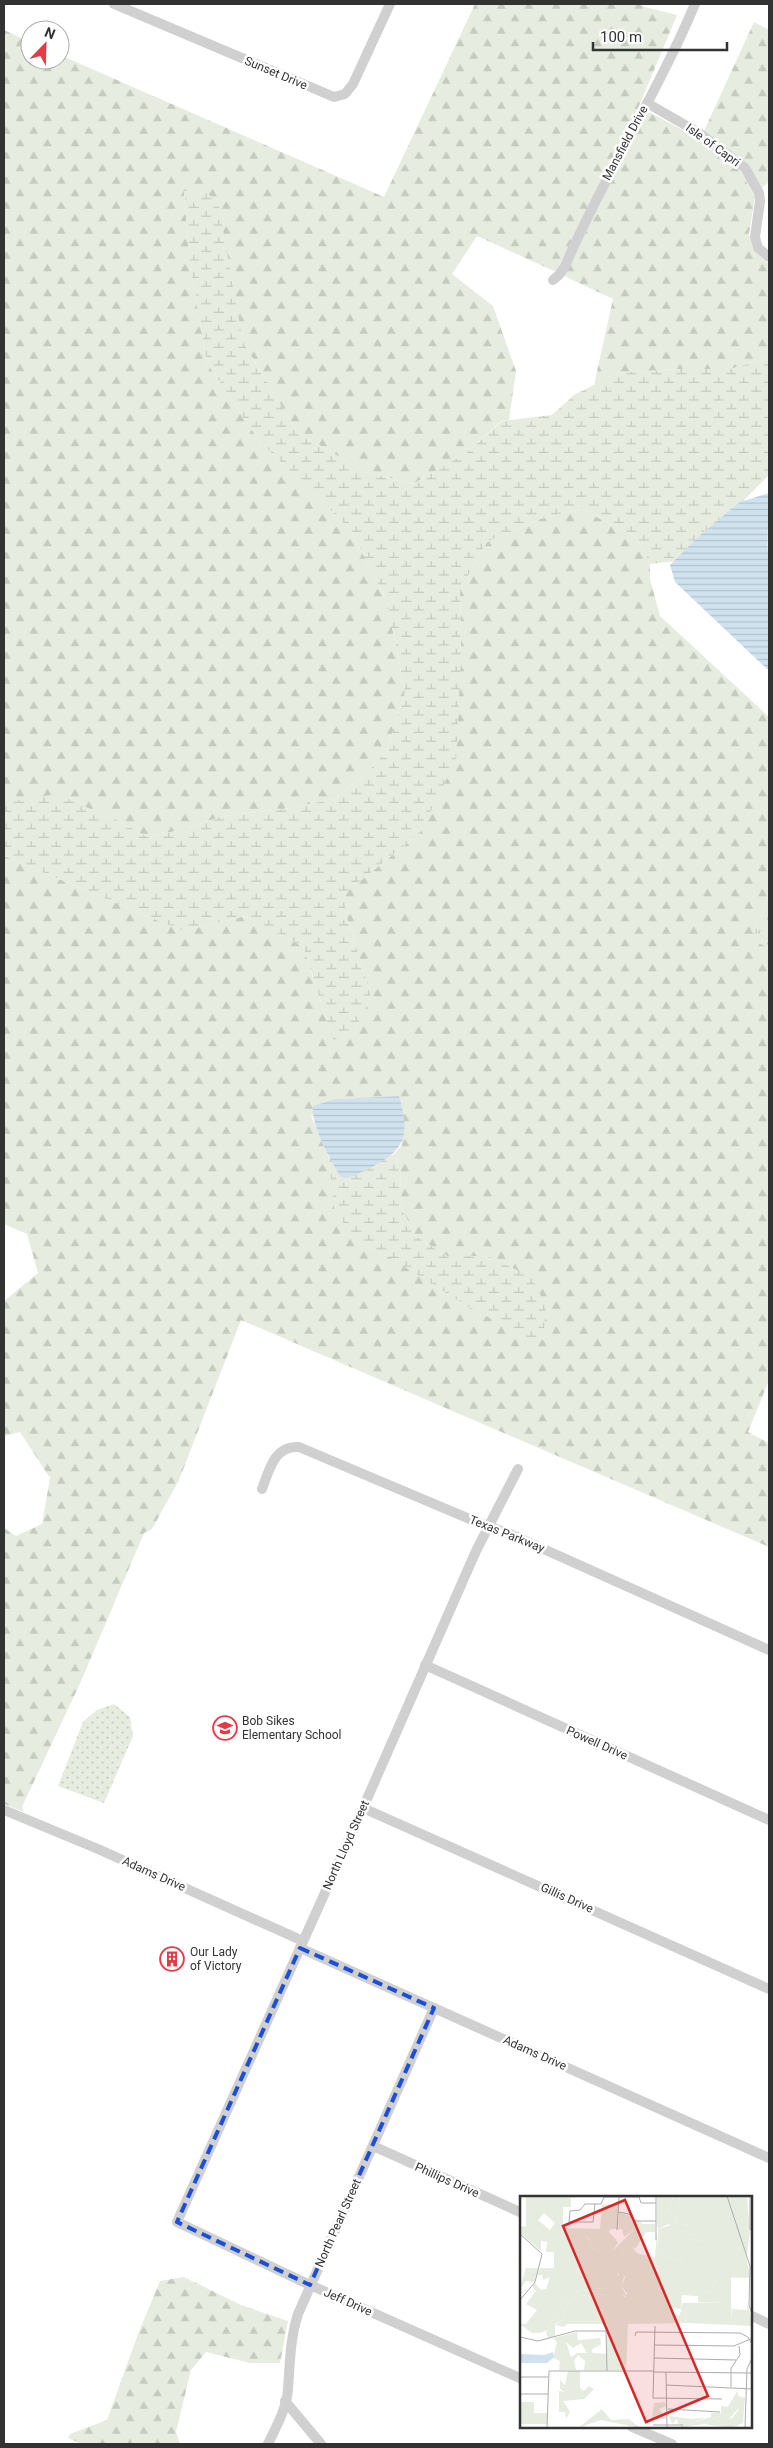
<svg xmlns="http://www.w3.org/2000/svg" width="773" height="2448" font-family="Roboto,sans-serif">
  <style>
    .grass { fill: url(#grass-tufts) }
    .forest { fill: url(#forest-firs); fill-rule: evenodd }
    .wetland { fill: url(#wetland-marsh) }
    .park { fill: url(#park-dots) }
    .water { fill: url(#water-rules) }
    .lines { fill: none; stroke-linecap: round; stroke-linejoin: round }
    .minor { stroke: #d0d0d0; stroke-width: 10 }
    .marked { fill: none; stroke: #1d4ed8; stroke-width: 4; stroke-dasharray: 10 6; stroke-linejoin: round }
    .labels { text-anchor: middle; dominant-baseline: central; stroke-width: 5; stroke-linejoin: round; paint-order: stroke }
    .street-label { font-size: 12px; fill: #333; stroke: #fff }
    .poi-label { font-size: 12px; fill: #333; stroke: #fff; text-anchor: start }
    .inset-road { fill: none; stroke: #adadad; stroke-width: 1 }
    .view { fill: #d62828; fill-opacity: 0.15; stroke: #d62828; stroke-width: 2.5 }
    .inset-edge { fill: none; stroke: #333; stroke-width: 2.5 }
  </style>
  <defs>
    <pattern id="grass-tufts" width="24" height="20" patternUnits="userSpaceOnUse" patternTransform="scale(1.25)"><rect width="24" height="20" fill="#e6ecdf"/><path d="M3 7l-1-3M5 7V3M7 7l1-3M15 17l-1-3M17 17v-4M19 17l1-3" fill="none" stroke="#c6cbc0"/></pattern>
    <pattern id="forest-firs" width="22" height="20" patternUnits="userSpaceOnUse" patternTransform="scale(1.25)"><rect width="22" height="20" fill="#e6ecdf"/><path d="M5 1l3.5 6h-7zM16 11l3.5 6h-7z" fill="#c6cbc0"/></pattern>
    <pattern id="wetland-marsh" width="20" height="14" patternUnits="userSpaceOnUse" patternTransform="scale(1.25)"><rect width="20" height="14" fill="#e6ecdf"/><path d="M1 5h8M5 5V1M11 12h8M15 12V8" fill="none" stroke="#c6cbc0"/></pattern>
    <pattern id="park-dots" width="8" height="8" patternUnits="userSpaceOnUse" patternTransform="scale(1.25)"><rect width="8" height="8" fill="#e6ecdf"/><path d="M2 2h.1M6 6h.1" fill="none" stroke="#c6cbc0" stroke-width="1.8" stroke-linecap="round"/></pattern>
    <pattern id="water-rules" width="6" height="5" patternUnits="userSpaceOnUse" patternTransform="scale(1.25)"><rect width="6" height="5" fill="#cfe2ee"/><path d="M0 2.5h6" fill="none" stroke="#b2c2cd"/></pattern>
  </defs>
  <rect width="100%" height="100%" fill="#fff"/>
  <!-- grass -->
  <polygon class="grass" points="769,894 769,948 751,939"/>
  <!-- forest -->
  <g class="forest">
    <polygon points="475,4 638,4 645,7 677,15 639,106 556,272 477,236 452,274 493,306 516,371 509,420 501,421 466,453 413,484 365,472 297,432 243,342 236,310 184,192 190,264 207,363 260,442 351,530 387,602 405,692 387,751 368,771 337,798 292,808 223,816 185,829 147,837 119,821 15,802 4,803 4,30 30,42 30,60 60,60 60,55 384,197"/>
    <polygon points="754,22 769,30 769,182 762,188 748,165 704,131"/>
    <polygon points="647,111 696,137 741,172 755,197 749,234 753,250 769,264 769,357 731,369 676,369 617,373 594,385 613,299 564,276"/>
    <path d="M581,509l55,28 14,27v15l10,37 109,101v177l-18,45 18,9v432l-21,52 21,11v104l-528,-227 -62,160 -27,49 -8,4 -62,146 -60,128 2,5 -20,-8v-276l12,8 26,-12 8,-46 -30,-46 -16,4v-135l34,-28 -11,-39 -23,-10v-368l179,75 62,-15 58,30 31,97 19,-8 18,-39 -26,-84v-19l75,-60 41,-172 -1,-71 27,-48 53,-23zM399,1096l3,49 -7,8 5,19 2,36 12,27 33,21h40h-100l-33,-16 -25,-82 -18,-42 25,-17z"/>
    <polygon points="184,2277 241,2305 288,2321 280,2363 250,2363 206,2352 191,2370 176,2432 180,2444 82,2444 68,2438 70,2434 107,2420 138,2334 160,2281"/>
  </g>
  <!-- wetland -->
  <g class="wetland">
    <polygon points="184,191 206,191 219,207 243,342 297,432 365,472 413,484 466,453 502,421 552,415 574,395 617,373 676,369 731,369 769,357 769,475 743,501 699,536 675,561 650,564 636,537 581,509 540,519 487,542 460,590 461,661 456,760 420,833 345,893 345,912 371,996 353,1035 334,1043 303,946 245,916 183,931 4,856 4,803 56,794 119,821 147,837 185,829 223,816 292,808 337,798 368,771 387,751 405,692 387,602 351,530 260,442 207,363 190,264"/>
    <polygon points="395,1153 400,1172 402,1208 414,1235 447,1256 487,1256 532,1277 546,1307 543,1340 530,1340 464,1304 387,1256 354,1240 334,1208 329,1158 356,1175"/>
  </g>
  <!-- park -->
  <polygon class="park" points="114,1704 130,1717 133,1736 104,1803 58,1786 83,1722 97,1710"/>
  <!-- water -->
  <g class="water">
    <path d="M769,493c0,22 -3,52 0,72v106l-94,-89 -5,-17 29,-29 41,-34z"/>
    <path d="M399,1096c12,42 6,55 -33,74 -8,4 -16,9 -25,7 -10,-15 -31,-54 -28,-71l23,-7z"/>
  </g>
  <g class="lines">
    <!-- minor -->
    <g class="minor">
      <polyline points="114,4 334,97 345,94 353,84 390,4"/>
      <polyline points="647,103 699,133 745,168 759,193 760,201 755,237 758,248 769,257"/>
      <path d="M553,280l6,-5 6,-9c39,-90 92,-172 130,-262"/>
      <polyline points="518,1469 476,1551 363,1808 177,2222 310,2285 522,2379"/>
      <path d="M262,1489c7,-18 12,-44 37,-42l178,75 33,12 259,116"/>
      <polyline points="425,1665 769,1820"/>
      <polyline points="363,1808 769,1989"/>
      <polyline points="4,1810 98,1849 303,1941"/>
      <polyline points="300,1948 769,2158"/>
      <polyline points="373,2146 522,2213"/>
      <polyline points="752,2316 769,2324"/>
      <polyline points="285,2401 321,2444"/>
      <polyline points="632,2427 672,2444"/>
      <path d="M268,2444c8,-17 19,-36 20,-55 2,-26 2,-50 10,-75l136,-306"/>
    </g>
  </g>
  <!-- marked area -->
  <path class="marked" d="M300,1948l134,60 -124,277 -133,-63z"/>
  <!-- icons -->
  <defs>
    <g id="school-ring" transform="scale(1.25)"><circle r="9.5" fill="#fff" stroke="#e63946" stroke-width="1.5"/><path d="M0-5L7-2L0 1L-7-2ZM-4 1L0 2.5L4 1V4Q0 6-4 4Z" fill="#e63946"/></g>
    <g id="building-ring" transform="scale(1.25)"><circle r="9.5" fill="#fff" stroke="#e63946" stroke-width="1.5"/><path d="M-4-6H4V6H1V3H-1V6H-4ZM-2.5-4.3h1.7v1.8h-1.7ZM.8-4.3h1.7v1.8H.8ZM-2.5-1h1.7V.8h-1.7ZM.8-1h1.7V.8H.8Z" fill="#e63946"/></g>
  </defs>
  <g fill-rule="evenodd">
    <use href="#school-ring" x="225" y="1728"/>
    <use href="#building-ring" x="172" y="1959"/>
  </g>
  <g class="labels">
    <!-- street labels -->
    <g class="street-label">
      <text transform="translate(276 73) rotate(23)">Sunset Drive</text>
      <text transform="translate(625 143) rotate(-62)">Mansfield Drive</text>
      <text transform="translate(713 145) rotate(36)">Isle of Capri</text>
      <text transform="translate(507 1534) rotate(22)">Texas Parkway</text>
      <text transform="translate(597 1743) rotate(24)">Powell Drive</text>
      <text transform="translate(346 1845) rotate(-66)">North Lloyd Street</text>
      <text transform="translate(154 1874) rotate(24)">Adams Drive</text>
      <text transform="translate(567 1898) rotate(24)">Gillis Drive</text>
      <text transform="translate(535 2053) rotate(24)">Adams Drive</text>
      <text transform="translate(447 2180) rotate(24)">Phillips Drive</text>
      <text transform="translate(338 2223) rotate(-66)">North Pearl Street</text>
      <text transform="translate(348 2302) rotate(24)">Jeff Drive</text>
    </g>
    <!-- poi labels -->
    <g class="poi-label">
      <text x="242" y="1721">Bob Sikes<tspan x="242" dy="14">Elementary School</tspan></text>
      <text x="190" y="1952">Our Lady<tspan x="190" dy="14">of Victory</tspan></text>
    </g>
  </g>
  <!-- overview -->
  <g transform="translate(520 2196)">
    <rect width="232" height="232" fill="#fff"/>
    <path d="M160,0h67l3,35 -3,25 -2,-8 5,30 -32,-1 -7,14 -13,5 -18,-1 -25,-19 1,-18 15,12 5,-5 4,2 2,-6 -25,-7 1,-25 14,-4 11,12 21,5 7,7 10,-7 -32,-9v-7l-13,-4zM211,106l1,23 -46,-2 -2,-11 -3,-1 1,-8zM1,206h13v11h13v11h-27z" fill="#e6ecdf"/>
    <path d="M6,0h63l-18,2v9h-8v21l37,1 2,-24 16,-1 -1,25h-7l-1,3 9,10 -5,9h-11l-17,-16 7,13 23,13 4,7 -2,10 -14,10 -30,4 -7,5 -19,33 -6,3h-9l-12,-9h6l11,-14 -11,-6 10,-13 -4,-5 3,-3 6,7 5,-1 4,-12 -7,3 -1,-5h-5l3,-7h14v-16h-8l1,-10 -6,-1v10l-21,-18v-6l6,-1zM24,17l11,10 -5,7 -12,-10zM137,0h16l-6,17 -10,11zM99,17l9,2 14,8 -18,14 -2,-8h-4zM137,33v25l25,7 -2,6 -4,-2 -3,6h-4l-13,-13 -1,17 28,2 -2,32 -9,-1v7l7,1 2,-5 3,1 2,11 -58,1 -2,46h-19v-46h-40l-3,3 -9,-2 8,-5 2,-12 12,-12 32,-2 5,-3h6l5,7 2,-5 -6,-7 4,-8 -4,-25 6,-6h5l5,6 18,5zM6,72h12l-4,14 -8,-1 -6,7zM198,81h13v25h-33v-6l13,-5zM228,107l4,23 -20,-1v-16l15,1zM57,136l1,8 22,-2 1,6 -10,6 2,3 14,1v16h-23l1,-9 -7,-6 -4,6 2,9h-17l1,-9 -7,-3 4,-16 -4,-4zM46,146l7,6 8,-5 6,10h-10l-6,4zM48,175h12v17l4,3 5,-5 5,3 -10,10 -21,2 7,11 -4,7 -1,-7h-6v-21l6,1 -5,-3v-9l5,5zM218,194v6l7,2 -1,10 -6,1 -9,10 -12,3 -2,-4 7,-2zM145,206l1,4 -7,3 7,10h-14l2,-16zM149,220l22,3 14,-1 -21,8 -6,-2 -1,-5 -5,5z" fill="#e6ecdf" fill-rule="evenodd"/>
    <path d="M153,0h7l-4,26 15,5 -2,6 40,11 -1,4 -17,1 -7,-7 -21,-5 -14,-13 -11,5 -1,-5 10,-11zM119,28h16v8h-9l-10,16 -9,-1 -6,6 5,18 -5,15 6,11 -13,-6 -4,3 -33,2 -12,12 -2,12 -8,4v12l-7,2 -2,-6 20,-35 7,-5 30,-4 16,-13 -4,-14 -23,-13 -8,-13 18,15 11,1zM201,210l8,1 -5,8 -9,3 2,4 15,-4 9,-11 3,1 -1,15 -12,5 -27,-4 -28,4 35,-11v-4h10zM82,213l9,11 18,-1 11,9 -39,-8 -23,8z" fill="#e6ecdf"/>
    <path d="M33,156l1,5 -7,6h-27v-9l24,1z" fill="#cfe2ee"/>
    <path class="inset-road" d="M207,0l23,70 -1,39 4,12M230,0v33l3,3M75,8l-2,18h-24l1,-11 10,-1 5,-6h16l3,-7h35l2,6h15M98,16l11,2 5,7h22M97,34l2,-33M0,38l22,20 -7,28 -15,18M136,44v-44M135,130l-2,72 69,1M115,140l1,-4 104,1 8,4 5,9M0,141l18,4 37,-10h31l1,40M134,149l80,1 19,-8M134,162l82,2M133,176l100,1M146,176l1,56M0,181h28M146,189l87,4M211,191v-19l9,-13 -1,-9M0,198h28M148,213l52,3M133,229h30M27,232l2,-57h104M225,232l2,-59 6,-13"/>
    <path class="view" d="M105,4l83,196 -62,26 -83,-196z"/>
    <rect width="232" height="232" class="inset-edge"/>
  </g>
  <!-- border -->
  <rect width="773" height="2448" fill="none" stroke="#333333" stroke-width="10"/>
  <!-- north arrow -->
  <g transform="translate(45 45) rotate(23)"><circle r="24" fill="#ffffff" stroke="#adadad"/>
  <path d="M0-4L9 19L0 12L-9 19Z" fill="#e63946"/>
  <text y="-8" font-size="14" font-weight="bold" text-anchor="middle" fill="#333333">N</text>
  </g>
  <!-- scale -->
  <path d="M593 42v8h134v-8" fill="none" stroke="#333333" stroke-width="2.5"/>
  <text x="600" y="42" font-size="15" fill="#333333" stroke="#ffffff" stroke-width="4" paint-order="stroke">100 m</text>
</svg>
